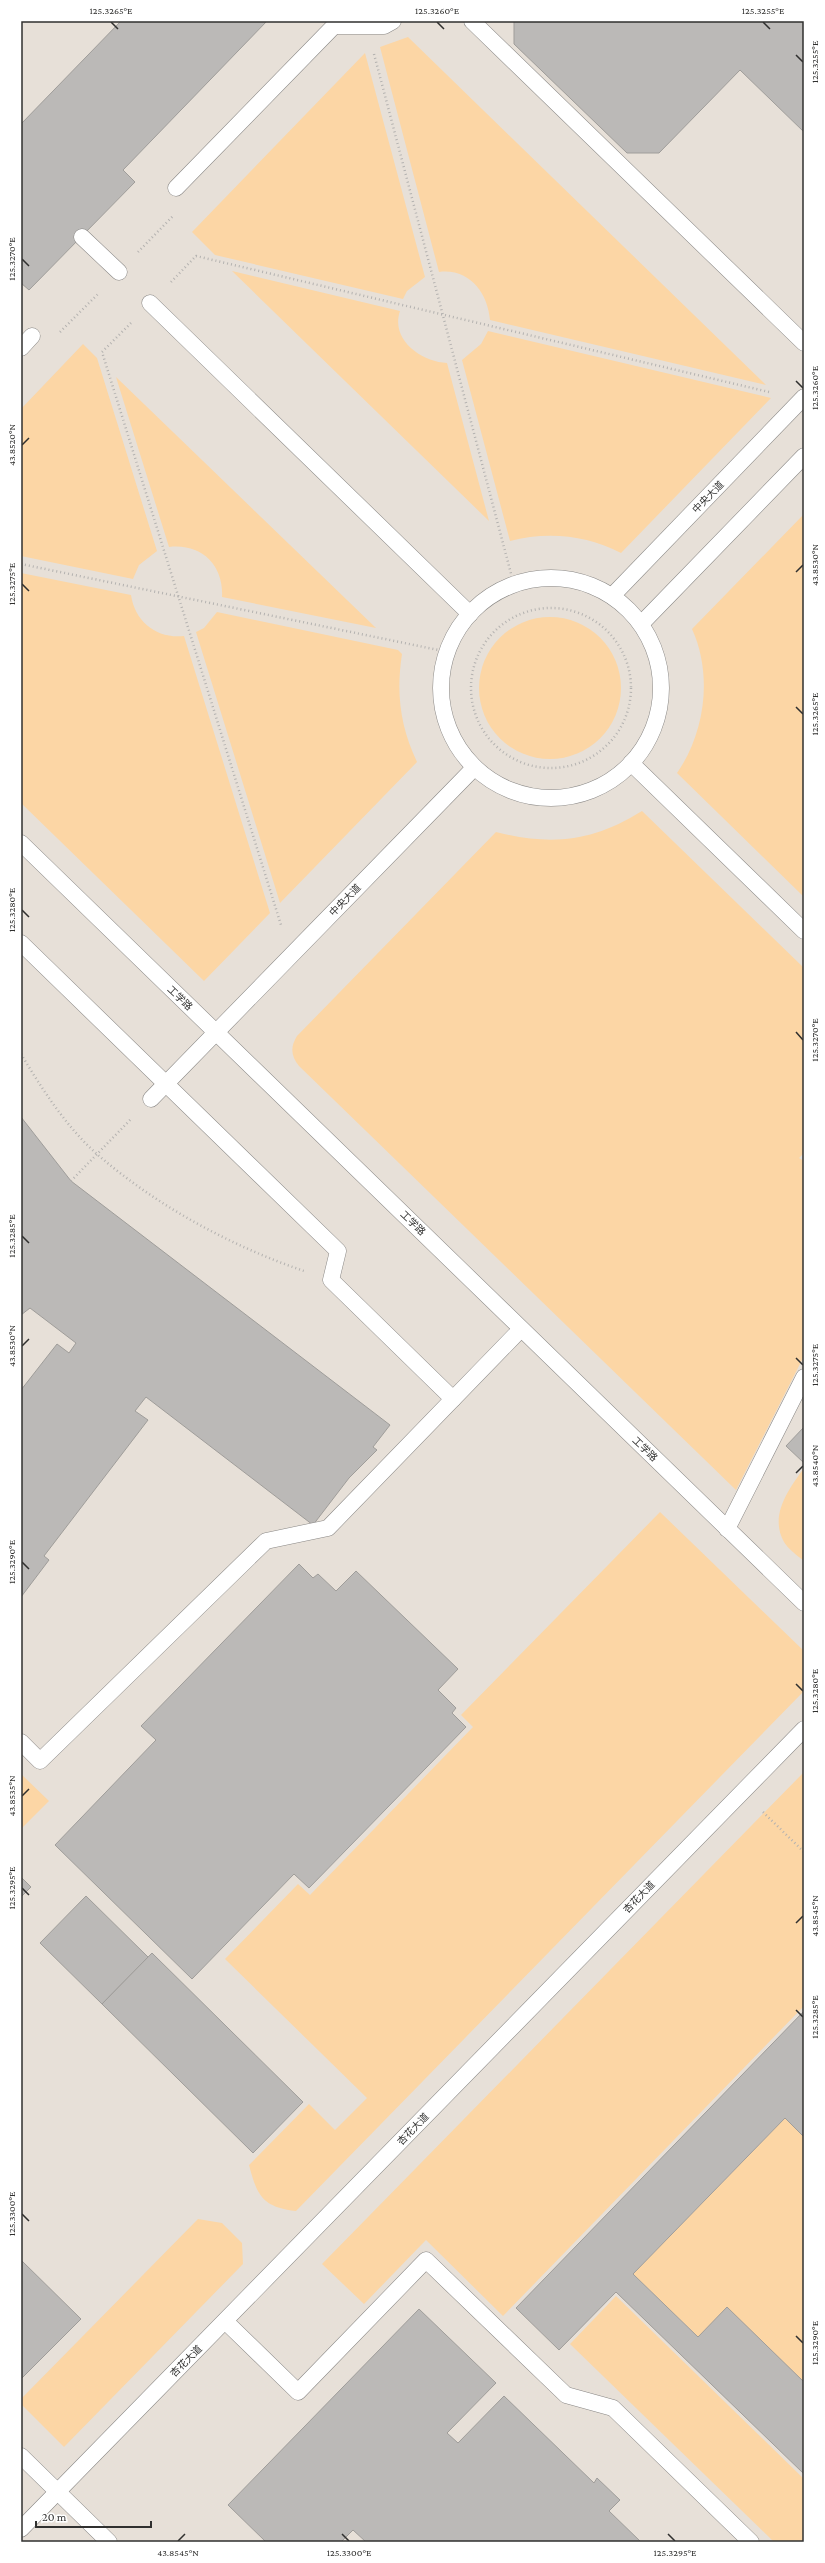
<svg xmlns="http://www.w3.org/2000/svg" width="825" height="2563" font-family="'Crimson Pro','Noto Sans SC',serif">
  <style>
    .built { fill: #e7e0d8 }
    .green { fill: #fcd6a5 }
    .building { fill: #bbb9b7; stroke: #9f9d9a }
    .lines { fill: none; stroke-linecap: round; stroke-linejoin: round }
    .service-casing { stroke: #898785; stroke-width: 17 }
    .path { stroke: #b4b2b0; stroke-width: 2.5; stroke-dasharray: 1 3; stroke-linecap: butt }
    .service { stroke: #fff; stroke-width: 16 }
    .ticks { fill: none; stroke: #30302f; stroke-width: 1.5 }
    .labels { text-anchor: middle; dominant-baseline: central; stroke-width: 4; stroke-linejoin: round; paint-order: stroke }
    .street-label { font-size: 10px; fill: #30302f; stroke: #fff }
    .neatline { fill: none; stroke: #30302f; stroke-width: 1.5 }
    .ticks-label { font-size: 10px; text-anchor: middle; fill: #30302f }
  </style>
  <rect width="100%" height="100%" fill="#eeece9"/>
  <!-- built -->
  <rect class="built" x="21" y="21" width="783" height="2521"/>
  <!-- green -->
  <g class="green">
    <path d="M408,37l358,348 -276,-65c-2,-27 -21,-52 -51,-48l-59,-225z"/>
    <polygon points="365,53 425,277 407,291 403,299 215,255 192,232"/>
    <path d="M232,271l168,40c-10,29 22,51 47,52l42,158z"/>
    <path d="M488,331l283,67 -150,155c-34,-18 -74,-22 -111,-12l-48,-181 19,-16z"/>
    <polygon points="83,344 97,358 157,551 139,565 133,579 21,556 21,409"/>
    <path d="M116,377l260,251 -154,-31c2,-32 -21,-54 -53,-50z"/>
    <path d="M804,514v383l-127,-124c28,-40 36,-98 15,-144z"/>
    <path d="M21,573l110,22c4,27 26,44 53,41l86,277 -66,68 -183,-178z"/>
    <path d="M217,612l181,38 4,4c-6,39 -2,72 15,108l-137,141 -84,-271 8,-4z"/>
    <circle cx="550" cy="688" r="71"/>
    <path d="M642,811l162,157v185l-5,5 5,3v195l-68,134 -437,-424c-8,-10 -9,-19 -2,-30l199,-204c56,14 96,10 146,-21z"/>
    <path d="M804,1468v93c-6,-5 -16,-12 -20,-19 -15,-27 5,-53 20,-74z"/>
    <path d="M660,1512l144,139v40l-508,520c-33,-4 -39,-15 -47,-46l60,-61 26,26 32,-32 -142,-139 73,-75 12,11 163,-168 -12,-12z"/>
    <polygon points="804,1772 804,2006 503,2316 426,2240 364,2304 322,2264"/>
    <polygon points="21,1774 49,1801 21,1829"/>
    <polygon points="785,2118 804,2137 804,2382 698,2337 633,2274"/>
    <polygon points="198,2219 222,2223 242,2243 243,2264 64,2447 21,2404 21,2399"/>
    <polygon points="616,2296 804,2479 804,2542 774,2542 570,2344"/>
  </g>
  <!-- building -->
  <g class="building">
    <polygon points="121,21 267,21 123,170 135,182 29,290 21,283 21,124"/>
    <polygon points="514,21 804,21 804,132 740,70 659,153 627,153 514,44"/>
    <polygon points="21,1117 71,1181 390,1425 373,1447 377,1450 349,1478 313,1525 146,1397 135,1411 148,1420 44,1556 49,1560 21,1597 21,1390 57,1344 69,1353 76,1343 30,1308 21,1315"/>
    <polygon points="804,1427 804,1463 786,1446"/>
    <polygon points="299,1564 313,1578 318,1574 336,1591 356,1571 458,1669 438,1690 456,1708 452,1713 466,1727 309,1888 294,1874 192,1979 55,1845 156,1740 141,1726"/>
    <polygon points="21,1877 31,1887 21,1897"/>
    <polygon points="86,1896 148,1957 102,2004 40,1943"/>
    <polygon points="152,1953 303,2102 253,2153 102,2004"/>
    <polygon points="804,2011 804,2137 785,2118 633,2274 698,2337 727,2307 804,2382 804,2474 616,2292 559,2350 516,2308"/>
    <polygon points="21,2260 81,2319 21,2379"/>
    <polygon points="419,2309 496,2383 447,2433 458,2443 504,2396 594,2483 597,2478 620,2500 609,2511 641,2542 366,2542 353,2530 341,2542 266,2542 228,2505"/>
  </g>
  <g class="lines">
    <!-- service casing -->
    <g class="service-casing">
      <g id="service">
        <polyline points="472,21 804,343"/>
        <polyline points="176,188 334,26 384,26 393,21"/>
        <polyline points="82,237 119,272"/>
        <polyline points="150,303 470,614"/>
        <polyline points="21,348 32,336"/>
        <circle cx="551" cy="688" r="110"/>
        <polyline points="612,596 804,397"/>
        <polyline points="641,624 804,456"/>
        <polyline points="631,763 804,931"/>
        <polyline points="21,843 804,1603"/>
        <polyline points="21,943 338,1251 331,1280 453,1399"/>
        <polyline points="151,1099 474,768"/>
        <polyline points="727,1529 804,1377"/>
        <polyline points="21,1742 40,1761 266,1541 328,1528 521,1329"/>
        <polyline points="225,2321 298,2392 426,2260 566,2395 613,2408 751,2542"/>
        <polyline points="21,2456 109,2542"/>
        <polyline points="21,2529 804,1729"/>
      </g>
    </g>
    <!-- path -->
    <g class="path">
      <polyline points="374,54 514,585"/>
      <polyline points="138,252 173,216"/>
      <polyline points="171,282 196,256 769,392"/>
      <polyline points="131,323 102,352 281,925"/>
      <polyline points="60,332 99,293"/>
      <polyline points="21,564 448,652"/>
      <circle cx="551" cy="688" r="80"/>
      <path d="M21,1054c21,35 46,74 77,101 59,51 133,91 206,116"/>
      <polyline points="71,1181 131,1119"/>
      <polyline points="763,1812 804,1852"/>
    </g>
    <!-- service -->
    <use href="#service" class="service"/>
  </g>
  <!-- ticks -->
  <path class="ticks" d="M111,22l7,7M437,22l7,7M763,22l7,7M796,55l7,7M22,259l7,7M796,381l7,7M22,445l7,-7M796,572l7,-7M22,584l7,7M796,707l7,7M22,910l7,7M796,1032l7,8M22,1236l7,7M22,1346l7,-7M796,1358l7,7M796,1473l7,-7M22,1562l7,7M796,1684l7,7M22,1796l7,-7M22,1888l7,7M796,1923l7,-7M796,2010l7,7M22,2214l7,7M796,2336l7,7M342,2534l7,7M668,2534l7,7M178,2541l7,-7"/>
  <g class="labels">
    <!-- street labels -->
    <g class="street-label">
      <text transform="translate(708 497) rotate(-46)">中央大道</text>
      <text transform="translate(345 900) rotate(-46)">中央大道</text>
      <text transform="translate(180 998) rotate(44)">工学路</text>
      <text transform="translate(413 1223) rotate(44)">工学路</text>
      <text transform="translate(645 1449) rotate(44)">工学路</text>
      <text transform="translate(639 1897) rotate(-46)">杏花大道</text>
      <text transform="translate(413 2129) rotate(-46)">杏花大道</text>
      <text transform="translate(186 2361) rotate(-45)">杏花大道</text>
    </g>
  </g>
  <!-- border -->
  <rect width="825" height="2563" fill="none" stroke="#ffffff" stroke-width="44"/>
  <!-- scale -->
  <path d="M36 2521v6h115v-6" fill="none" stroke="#30302f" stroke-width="2"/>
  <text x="42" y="2521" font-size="12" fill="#30302f" stroke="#ffffff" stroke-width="3" paint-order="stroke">20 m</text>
  <rect x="22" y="22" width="781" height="2519" class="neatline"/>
  <g class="ticks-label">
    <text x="111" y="14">125.3265°E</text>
    <text x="437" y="14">125.3260°E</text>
    <text x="763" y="14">125.3255°E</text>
    <text transform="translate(814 62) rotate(-90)" y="4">125.3255°E</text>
    <text transform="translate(11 259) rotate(-90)" y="4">125.3270°E</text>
    <text transform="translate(814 388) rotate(-90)" y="4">125.3260°E</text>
    <text transform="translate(11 445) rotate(-90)" y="4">43.8520°N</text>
    <text transform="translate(814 565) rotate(-90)" y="4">43.8530°N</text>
    <text transform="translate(11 584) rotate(-90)" y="4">125.3275°E</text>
    <text transform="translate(814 714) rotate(-90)" y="4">125.3265°E</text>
    <text transform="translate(11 910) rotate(-90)" y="4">125.3280°E</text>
    <text transform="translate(814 1040) rotate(-90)" y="4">125.3270°E</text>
    <text transform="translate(11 1236) rotate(-90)" y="4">125.3285°E</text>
    <text transform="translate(11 1346) rotate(-90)" y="4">43.8530°N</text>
    <text transform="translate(814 1365) rotate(-90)" y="4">125.3275°E</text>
    <text transform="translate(814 1466) rotate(-90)" y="4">43.8540°N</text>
    <text transform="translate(11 1562) rotate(-90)" y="4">125.3290°E</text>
    <text transform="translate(814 1691) rotate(-90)" y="4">125.3280°E</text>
    <text transform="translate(11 1796) rotate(-90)" y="4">43.8535°N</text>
    <text transform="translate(11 1888) rotate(-90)" y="4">125.3295°E</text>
    <text transform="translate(814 1916) rotate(-90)" y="4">43.8545°N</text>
    <text transform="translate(814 2017) rotate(-90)" y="4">125.3285°E</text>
    <text transform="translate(11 2214) rotate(-90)" y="4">125.3300°E</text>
    <text transform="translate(814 2343) rotate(-90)" y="4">125.3290°E</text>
    <text x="178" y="2556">43.8545°N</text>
    <text x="349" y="2556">125.3300°E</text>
    <text x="675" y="2556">125.3295°E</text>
  </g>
</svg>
